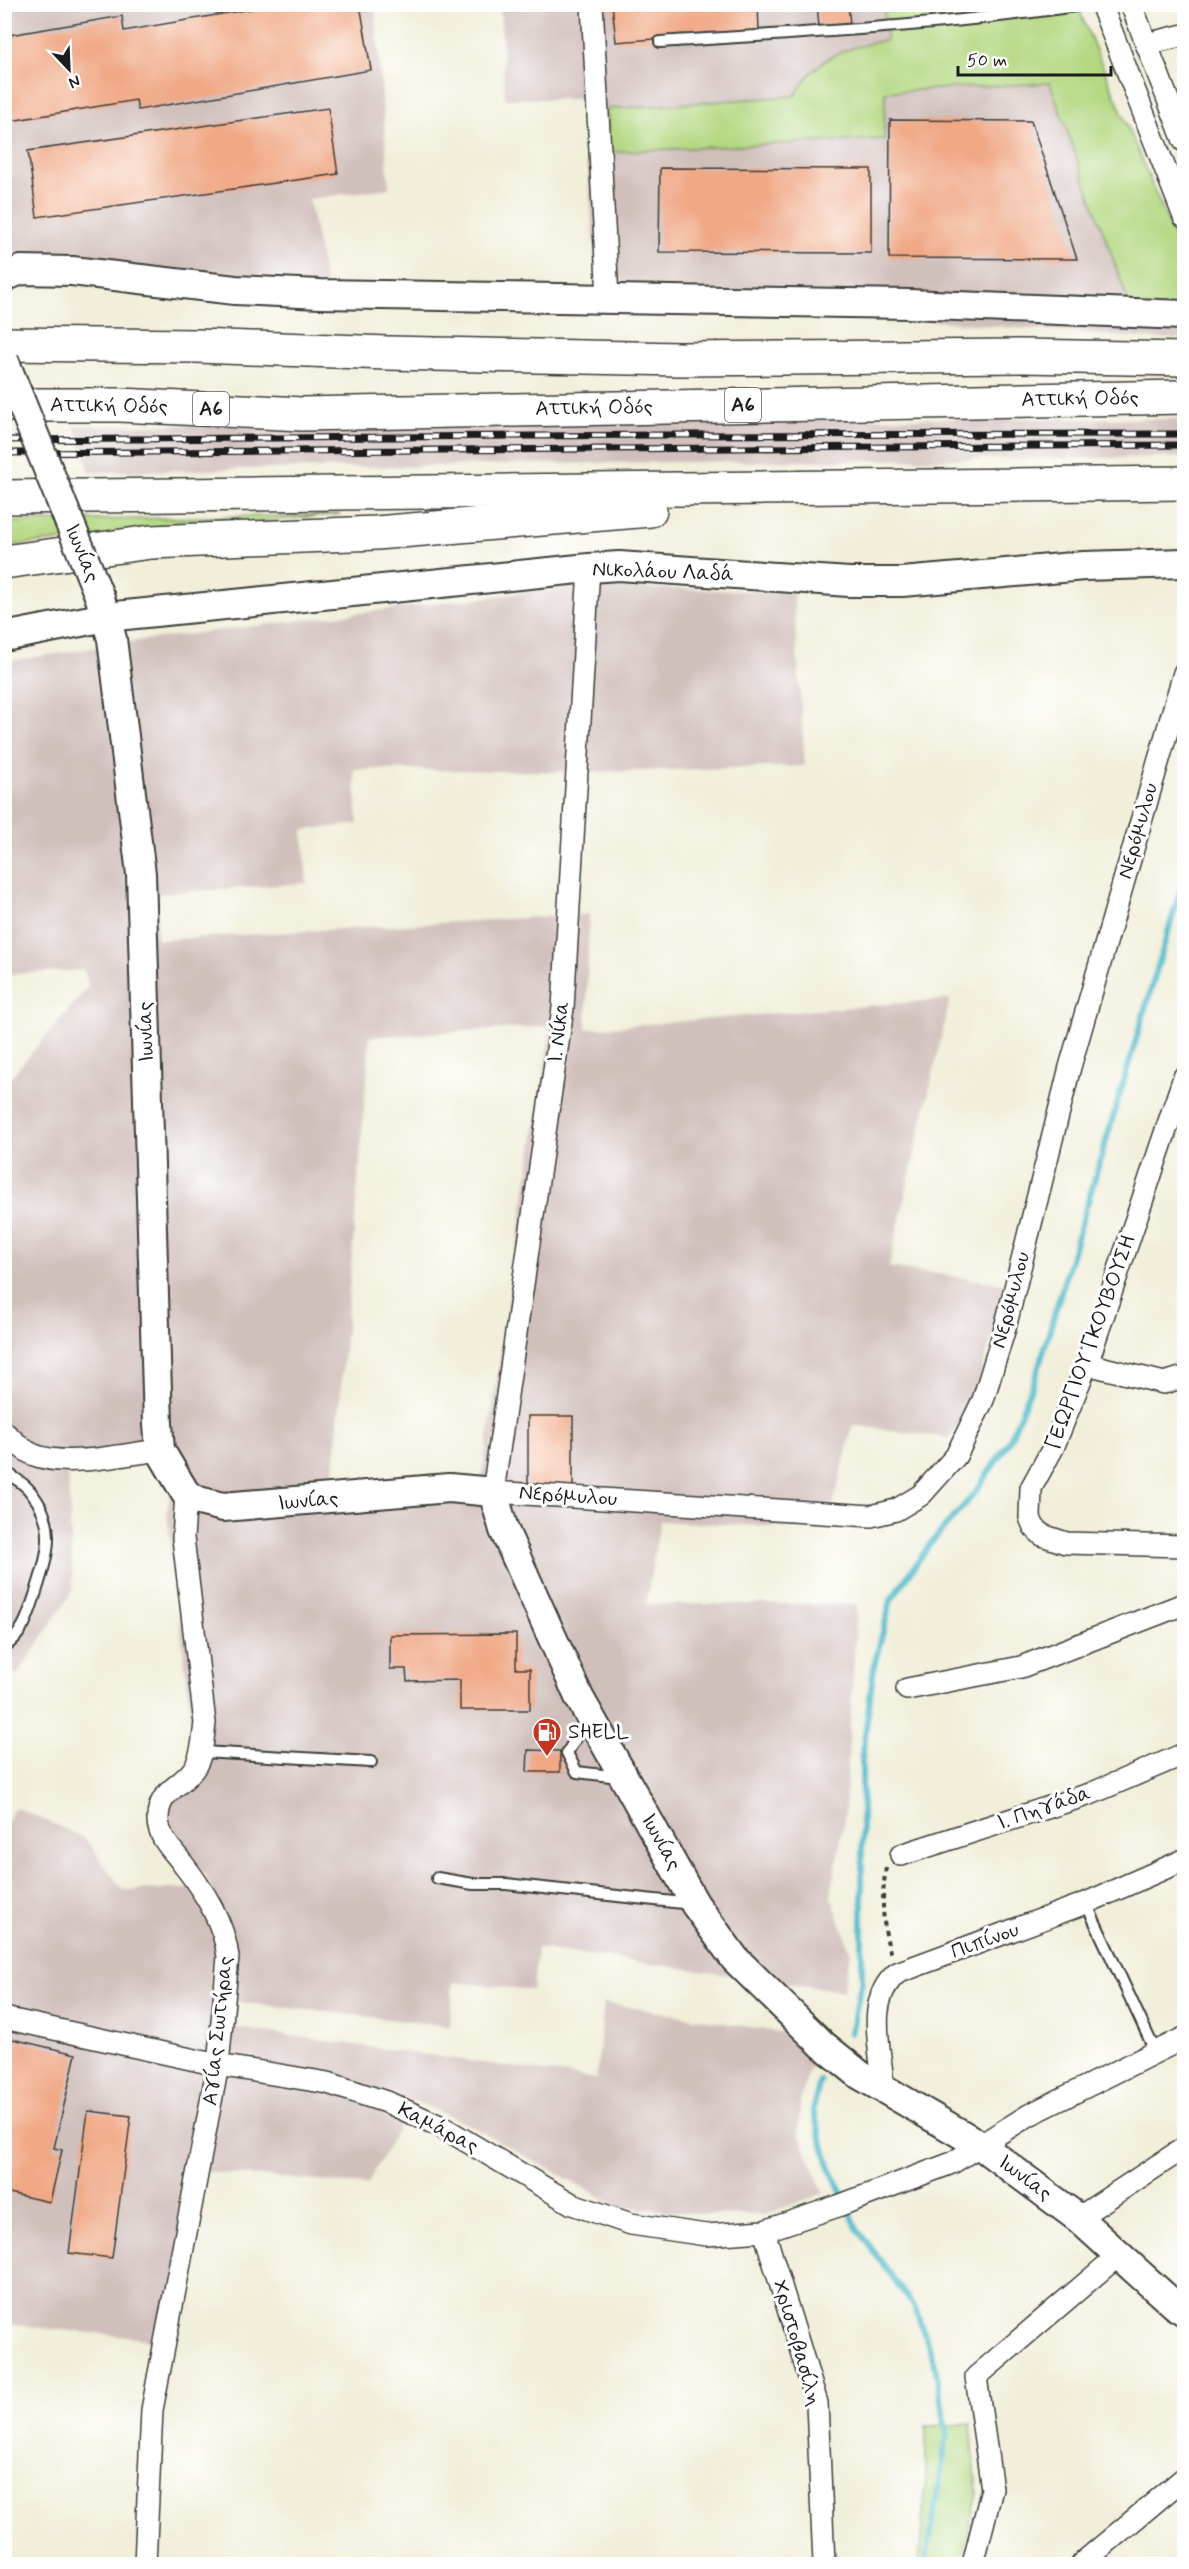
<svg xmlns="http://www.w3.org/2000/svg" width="1189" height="2569" font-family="Mynerve,sans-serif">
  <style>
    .industrial { fill: #d0c0bc; fill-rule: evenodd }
    .green { fill: #b4d882; stroke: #687a4f; stroke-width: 1.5 }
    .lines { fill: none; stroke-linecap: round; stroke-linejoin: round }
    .stream { stroke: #4fbbcb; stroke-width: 6 }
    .building { fill: #f0a885 }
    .lane-casing { stroke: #3c3c38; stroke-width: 14 }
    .street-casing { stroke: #3c3c38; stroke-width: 24 }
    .secondary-casing { stroke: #3c3c38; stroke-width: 32 }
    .highway-casing { stroke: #3c3c38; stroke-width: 36 }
    .path { stroke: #3c3c38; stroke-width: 4; stroke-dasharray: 4.5 4.5; stroke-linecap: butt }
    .lane { stroke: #fff; stroke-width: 10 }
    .street { stroke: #fff; stroke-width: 21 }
    .secondary { stroke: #fff; stroke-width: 28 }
    .highway { stroke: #fff; stroke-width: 33 }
    .rail-casing { stroke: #1c1c1c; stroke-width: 7 }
    .rail { stroke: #fff; stroke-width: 4.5; stroke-dasharray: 14; stroke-linecap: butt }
    .secondary-bridge-casing { stroke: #3c3c38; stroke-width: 32; stroke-linecap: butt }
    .secondary-bridge { stroke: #fff; stroke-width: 28 }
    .labels { text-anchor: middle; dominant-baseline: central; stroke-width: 6; stroke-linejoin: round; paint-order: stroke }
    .shield { fill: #fff; stroke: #606060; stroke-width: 1.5 }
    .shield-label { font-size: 20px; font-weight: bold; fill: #1c1c1c }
    .street-label { font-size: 21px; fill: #1c1c1c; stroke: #fff }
    .poi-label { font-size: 21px; fill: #1c1c1c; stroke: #fff; text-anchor: start }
  </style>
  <rect width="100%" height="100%" fill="#fff"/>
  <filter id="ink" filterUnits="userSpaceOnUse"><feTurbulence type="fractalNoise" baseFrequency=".0167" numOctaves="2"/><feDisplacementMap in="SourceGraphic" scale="12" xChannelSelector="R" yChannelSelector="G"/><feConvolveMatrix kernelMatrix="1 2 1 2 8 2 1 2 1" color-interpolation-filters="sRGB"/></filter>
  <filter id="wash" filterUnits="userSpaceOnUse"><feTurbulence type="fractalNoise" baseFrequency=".008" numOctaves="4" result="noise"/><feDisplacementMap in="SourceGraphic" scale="24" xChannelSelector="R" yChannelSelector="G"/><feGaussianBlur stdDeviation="1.35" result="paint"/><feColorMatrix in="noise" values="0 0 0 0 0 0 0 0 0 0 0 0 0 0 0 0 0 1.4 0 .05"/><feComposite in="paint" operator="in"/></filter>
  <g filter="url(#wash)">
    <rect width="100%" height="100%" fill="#f1eed9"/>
    <!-- industrial -->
    <g class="industrial">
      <polygon points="4,5 375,5 389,188 309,199 327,291 48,256 5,261"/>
      <polygon points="500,5 884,5 886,40 856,46 884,92 1050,83 1133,315 1184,317 1184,339 1142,338 598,293 582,99 505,99"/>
      <polygon points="761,418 1184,419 1184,457 596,463 90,472 74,426"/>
      <path d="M575,586l218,6 12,174 -207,6 -244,-3 4,55 -55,6 4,53 -152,11 3,46 431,-26 -3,115 364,-30 -61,268 117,17 -35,127 -23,27 -95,-13 -26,104 -167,-8 -14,83h211l-12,210 -14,82 20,57 -8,38 -306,-43 -4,42 -80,-8 -3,44 -213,-24v26l359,51 8,-76 229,38 -25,31 -8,29 -1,33 25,59 -60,22 -59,-1 -86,-7 -154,-84 -52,-22 -46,84 -168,-14 -34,170 -160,-17 -1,-107 3,-16 -3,-1 1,-375 10,-18 70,31 38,52 88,-2 -6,-13 -29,-27 -15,-29 13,-25 21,-16 -4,-61 -24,-204 4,-25 -15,-30 -88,8 5,124 -55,85 -13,-6v-585l83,-97 -4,-17 -79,4v-312l131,-21zM551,1026l-70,457 -148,2 37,-448z"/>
    </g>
    <!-- green -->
    <g class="green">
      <path d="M884,5h193l107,256v56l-51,-2 -83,-232 -165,9 -1,47 -275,13 -2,-43 188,-13c22,-41 48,-47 91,-56z"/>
      <polygon points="340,514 5,546 5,522"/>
      <polygon points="971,2424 977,2493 961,2564 919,2564 926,2476 926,2426"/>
    </g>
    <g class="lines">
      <!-- stream -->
      <g class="stream">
        <polyline points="851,2033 862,1980 862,1758 874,1666 891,1600 930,1544 974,1494 1009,1442 1037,1373 1184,878"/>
        <polyline points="820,2080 813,2110 829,2166 858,2230 915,2308 935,2364 947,2436 926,2564"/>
      </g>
    </g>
    <g id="blocks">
      <!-- building -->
      <g class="building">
        <polygon points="280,4 360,4 371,70 138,110 136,100 4,122 4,36 122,16 124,31"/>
        <polygon points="612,4 758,4 759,31 616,42"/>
        <polygon points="817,4 848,4 850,24 819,27"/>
        <polygon points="328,108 338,174 37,217 28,151"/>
        <polygon points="890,120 1031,121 1077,259 889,258"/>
        <polygon points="660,168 871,169 871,253 659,252"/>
        <rect x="528" y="1416" width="45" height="77"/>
        <polygon points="516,1634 516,1669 530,1669 530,1710 460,1710 460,1680 407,1681 406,1669 390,1669 390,1635"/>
        <polygon points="528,1750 560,1751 560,1772 527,1772"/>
        <polygon points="4,2037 76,2054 54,2148 62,2150 50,2202 4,2192"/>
        <polygon points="88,2111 131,2116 112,2258 69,2253"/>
      </g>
    </g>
  </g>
  <g filter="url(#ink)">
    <use href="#blocks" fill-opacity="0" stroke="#3c3c38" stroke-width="1.5"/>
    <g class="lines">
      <!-- lane casing -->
      <g class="lane-casing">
        <g id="lane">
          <path d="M660,42c143,-9 287,-16 428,-38"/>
          <path d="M4,1471c9,6 20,12 26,20 28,34 18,63 6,101 -7,21 -12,42 -32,55"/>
          <polyline points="588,1718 567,1753 577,1772 619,1777"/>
          <polyline points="202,1752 371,1762"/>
          <polyline points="437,1878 473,1884 506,1884 692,1904"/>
          <polyline points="1086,1903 1156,2053"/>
        </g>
      </g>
      <!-- street casing -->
      <g class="street-casing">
        <g id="street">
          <polyline points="592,4 608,298"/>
          <polyline points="1101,4 1184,217"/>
          <polyline points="1131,4 1184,141"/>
          <polyline points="1146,44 1184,35"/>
          <polyline points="589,568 563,1008 493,1492 871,1516 896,1510 921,1495 956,1456 983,1400 1005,1328 1070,1067 1184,673"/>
          <polyline points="1184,1077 1087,1364 1053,1448 1031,1488 1030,1518 1034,1527 1042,1535 1066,1543 1184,1546"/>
          <polyline points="1087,1364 1164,1383 1184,1377"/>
          <path d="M4,1432c9,8 18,18 30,23 34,13 90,-1 126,-5"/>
          <polyline points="907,1689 1021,1667 1184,1604"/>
          <polyline points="901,1855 1090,1794 1184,1754"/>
          <polyline points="4,2018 218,2065 328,2083 389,2103 444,2128 572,2204 631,2224 706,2235 764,2231 838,2206 952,2163 1029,2115 1184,2038"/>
          <path d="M883,2088c-1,-38 -19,-87 14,-115l189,-70 98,-43"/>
          <polyline points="1078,2218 1184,2148"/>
          <polyline points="764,2231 817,2403 824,2564"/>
          <path d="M145,2564l7,-154 66,-345 10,-108c-4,-35 -24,-66 -45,-93 -10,-14 -24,-25 -25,-43 -1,-32 24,-33 37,-54 8,-13 8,-30 10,-44l-22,-185 3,-44"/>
          <polyline points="973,2564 992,2489 976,2377 1120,2254"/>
          <polyline points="1081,2564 1184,2478"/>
        </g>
      </g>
      <!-- secondary casing -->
      <g class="secondary-casing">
        <g id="secondary">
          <polyline points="4,277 21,270 72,271 235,290 320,294 909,304 1184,315"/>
          <polyline points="100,598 112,639 141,874 158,1424 160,1450 186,1494 199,1501 223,1507 449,1488 493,1492 504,1530 579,1697 695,1904 735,1959 823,2045 860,2075 980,2145 1078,2218 1174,2305 1184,2311"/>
          <polyline points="4,637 106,617 589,568 619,566 849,582 902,582 1084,566 1184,563"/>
        </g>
      </g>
      <!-- highway casing -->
      <g class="highway-casing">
        <g id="highway">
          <polyline points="4,344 197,346 388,353 679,359 1022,356 1184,359"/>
          <polyline points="4,405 120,405 302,414 1184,397"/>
          <polyline points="4,497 1184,483"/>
          <polyline points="4,562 151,542 376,533 650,510"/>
        </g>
      </g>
      <!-- path -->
      <path class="path" d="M886,1868c-5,30 -4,58 5,87"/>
      <!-- lane -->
      <use href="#lane" class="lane"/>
      <!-- street -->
      <use href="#street" class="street"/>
      <!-- secondary -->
      <use href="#secondary" class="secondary"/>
      <!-- highway -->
      <use href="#highway" class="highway"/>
      <!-- rail casing -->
      <g class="rail-casing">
        <g id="rail">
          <polyline points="4,440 660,435 1184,434"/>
          <polyline points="4,453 1184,445"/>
        </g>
      </g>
      <!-- rail -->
      <use href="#rail" class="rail"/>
      <!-- secondary-bridge casing -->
      <g class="secondary-bridge-casing">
        <polyline id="secondary-bridge" points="4,360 100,598"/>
      </g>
      <!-- secondary-bridge -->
      <use href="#secondary-bridge" class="secondary-bridge"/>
    </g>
  </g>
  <!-- icons -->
  <defs>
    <g id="fuel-pin" transform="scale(1.5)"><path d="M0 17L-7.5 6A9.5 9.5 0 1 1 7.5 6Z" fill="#c8321e" stroke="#fff"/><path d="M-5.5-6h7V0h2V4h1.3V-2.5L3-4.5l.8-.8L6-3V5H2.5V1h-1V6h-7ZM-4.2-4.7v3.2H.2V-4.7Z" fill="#fff"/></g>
  </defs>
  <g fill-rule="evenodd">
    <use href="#fuel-pin" x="547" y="1732"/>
  </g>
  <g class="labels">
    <!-- shield labels -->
    <g class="shield">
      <rect x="725" y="388" width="36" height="34" rx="4.5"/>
      <rect x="193" y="392" width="36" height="34" rx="4.5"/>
    </g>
    <g class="shield-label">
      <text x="743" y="405">Α6</text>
      <text x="211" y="409">Α6</text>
    </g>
    <!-- street labels -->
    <g class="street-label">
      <text transform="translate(1080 399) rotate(-1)">Αττική Οδός</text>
      <text transform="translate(109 406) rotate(1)">Αττική Οδός</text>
      <text transform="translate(594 408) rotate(-1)">Αττική Οδός</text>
      <text transform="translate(82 553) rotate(68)">Ιωνίας</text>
      <text transform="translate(663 572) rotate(2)">Νικολάου Λαδά</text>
      <text transform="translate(1138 831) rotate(-74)">Νερόμυλου</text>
      <text transform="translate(146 1032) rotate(-92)">Ιωνίας</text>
      <text transform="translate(559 1032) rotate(-83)">Ι. Νίκα</text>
      <text transform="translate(1011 1300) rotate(-75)">Νερόμυλου</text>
      <text transform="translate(1091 1342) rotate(-70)">ΓΕΩΡΓΙΟΥ ΓΚΟΥΒΟΥΣΗ</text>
      <text transform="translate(568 1496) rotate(4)">Νερόμυλου</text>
      <text transform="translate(308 1501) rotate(-5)">Ιωνίας</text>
      <text transform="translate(1044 1808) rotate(-19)">Ι. Πηγάδα</text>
      <text transform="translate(661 1842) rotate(61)">Ιωνίας</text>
      <text transform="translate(985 1941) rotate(-20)">Πιπίνου</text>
      <text transform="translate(218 2031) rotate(-84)">Αγίας Σωτήρας</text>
      <text transform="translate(438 2128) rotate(27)">Καμάρας</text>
      <text transform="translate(1025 2178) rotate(37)">Ιωνίας</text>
      <text transform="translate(797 2343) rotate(74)">Χριστοβασίλη</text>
    </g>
    <!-- poi labels -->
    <g class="poi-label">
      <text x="568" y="1732">SHELL</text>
    </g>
  </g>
  <!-- margin -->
  <rect width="1189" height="2569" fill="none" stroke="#fff" stroke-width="24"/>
  <!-- north arrow -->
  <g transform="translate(69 69) rotate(157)" stroke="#ffffff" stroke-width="4.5" paint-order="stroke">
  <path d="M0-4.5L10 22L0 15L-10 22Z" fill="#1c1c1c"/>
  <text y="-9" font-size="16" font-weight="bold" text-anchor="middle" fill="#1c1c1c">N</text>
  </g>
  <!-- scale -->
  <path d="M958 66v9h153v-9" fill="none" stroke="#1c1c1c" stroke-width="3"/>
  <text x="967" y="66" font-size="18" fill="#1c1c1c" stroke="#ffffff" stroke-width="4.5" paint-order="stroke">50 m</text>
</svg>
